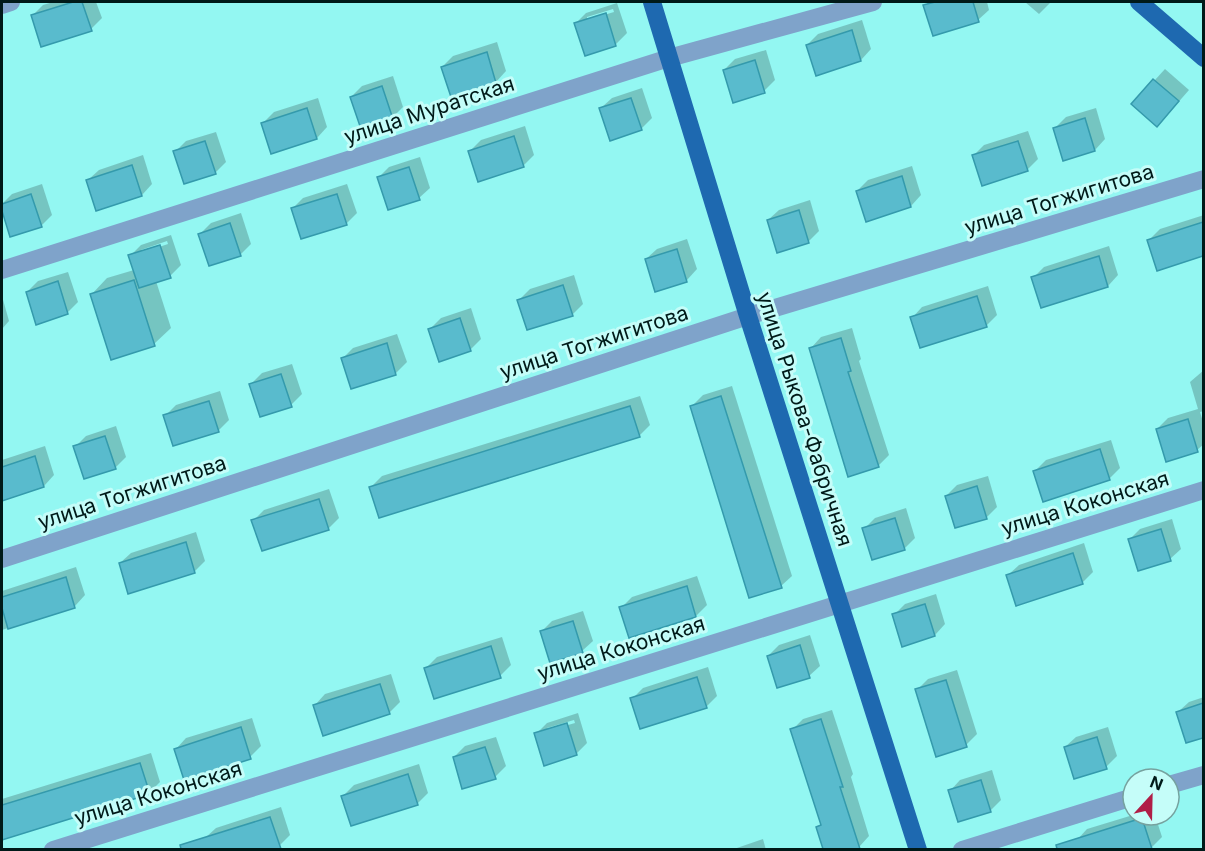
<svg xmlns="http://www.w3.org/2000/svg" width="1205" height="851" font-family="Inter,sans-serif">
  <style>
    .shadow { fill: #0003; fill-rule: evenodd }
    .building { fill: #59bbcd; stroke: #349aac; stroke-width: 1.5 }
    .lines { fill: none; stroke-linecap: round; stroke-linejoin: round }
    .minor { stroke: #7fa3ca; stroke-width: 18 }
    .major { stroke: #1e69b0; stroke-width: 18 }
    .labels { text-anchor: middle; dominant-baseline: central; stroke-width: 6; stroke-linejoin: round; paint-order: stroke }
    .street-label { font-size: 21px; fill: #001a19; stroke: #c5fdf9 }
  </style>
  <rect width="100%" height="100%" fill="#93f7f2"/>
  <!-- shadow -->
  <g class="shadow">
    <polygon points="53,2 96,2 102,18 91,29 32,16 43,5"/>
    <polygon points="929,2 987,2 989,10 978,20 925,6"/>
    <polygon points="1025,2 1051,2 1039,14"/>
    <path d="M617,3l10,30 -11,11 -30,10 -10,-31 10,-10zM613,9l1,3 -27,8v-3z"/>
    <polygon points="862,20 871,49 861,60 807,45 818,34"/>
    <polygon points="497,42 506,71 496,82 452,95 442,67 453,56"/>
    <polygon points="766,50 775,80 764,91 724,70 735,59"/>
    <polygon points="1165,69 1189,90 1168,114 1133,104"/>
    <polygon points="393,76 403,107 392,118 351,97 362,86"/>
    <polygon points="642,88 652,118 641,129 601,108 612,98"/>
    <polygon points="318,98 327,127 317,138 263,123 274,112"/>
    <polygon points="1096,108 1105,139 1095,150 1055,128 1066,117"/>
    <polygon points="525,126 534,155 523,166 470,151 481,140"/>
    <polygon points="1028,131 1038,159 1027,170 974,155 984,145"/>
    <polygon points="216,132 226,162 215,173 175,152 186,141"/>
    <polygon points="143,155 152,184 142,195 88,180 99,170"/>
    <polygon points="420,157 430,188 419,198 379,177 389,167"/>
    <polygon points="912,166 921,195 911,206 857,191 868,180"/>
    <polygon points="42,184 52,215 41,226 11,236 2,204 12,194"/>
    <polygon points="347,184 357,213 346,224 292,209 303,198"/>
    <polygon points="810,200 819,231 808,242 768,220 779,210"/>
    <polygon points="241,213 251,244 240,255 200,234 211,223"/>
    <polygon points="1204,215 1204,254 1158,269 1149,240 1160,229"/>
    <path d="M171,235l10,30 -11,11 -14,5 15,47 -17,16 -63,-49 16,-17 27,-8 -4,-14 11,-11zM167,241l1,3 -27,9v-3z"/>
    <polygon points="687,239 697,269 687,280 656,290 646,259 657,249"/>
    <polygon points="1109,246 1118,275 1108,286 1033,278 1044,267"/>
    <polygon points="68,272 78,302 67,313 27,292 38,281"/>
    <polygon points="574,275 583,304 572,315 519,300 530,289"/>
    <polygon points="988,286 997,315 986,326 912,318 922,307"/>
    <polygon points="2,296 9,321 2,329"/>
    <polygon points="471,308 481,339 470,350 430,329 441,318"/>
    <polygon points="852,328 861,359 859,361 889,455 878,466 811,348 821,337"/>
    <polygon points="397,334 407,362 396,373 352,387 342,359 353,348"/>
    <polygon points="292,364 302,394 291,405 251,384 262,373"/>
    <polygon points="1204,370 1204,411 1200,412 1204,425 1204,444 1197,450 1157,429 1168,418 1198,409 1190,382"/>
    <polygon points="732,386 792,576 781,586 692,406 703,395"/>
    <polygon points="220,391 229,420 218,431 165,416 176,405"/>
    <polygon points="640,396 650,425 639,436 371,487 382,476"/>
    <polygon points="116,426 126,457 115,468 75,447 86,436"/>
    <polygon points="1111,440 1120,468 1109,479 1035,471 1046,460"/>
    <polygon points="45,446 54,475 44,486 2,499 2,460"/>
    <polygon points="988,476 997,507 986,518 946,496 957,485"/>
    <polygon points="329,489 339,518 328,529 253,521 264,510"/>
    <polygon points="906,508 915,538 904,549 864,529 875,518"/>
    <polygon points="1172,519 1181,549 1170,559 1129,540 1140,529"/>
    <polygon points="196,532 205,561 195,571 129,592 120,563 131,553"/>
    <polygon points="1084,543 1093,572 1082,583 1008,575 1019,565"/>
    <polygon points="76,567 85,595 75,606 2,630 2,591"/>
    <polygon points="697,576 707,605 696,616 630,637 621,608 632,597"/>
    <polygon points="936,594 945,624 935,635 894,615 905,604"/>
    <polygon points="583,611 593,641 582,651 541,632 552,621"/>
    <polygon points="810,635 820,666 809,676 768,656 779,645"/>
    <polygon points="502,637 511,665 500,676 426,668 437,657"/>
    <polygon points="708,667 717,696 706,707 632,699 643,688"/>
    <polygon points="957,670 977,734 966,745 917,690 928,679"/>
    <polygon points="391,674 400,702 389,713 315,705 325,694"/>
    <polygon points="1204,697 1204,736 1187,741 1178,712 1189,702"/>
    <polygon points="832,710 853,774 851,777 869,836 859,847 852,850 825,850 818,827 822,823 792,730 803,719"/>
    <path d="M578,713l9,30 -11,11 -40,-20 11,-11zM574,720l1,3 -28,8v-3z"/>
    <polygon points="252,718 261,746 250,757 176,749 186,738"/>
    <polygon points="1108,727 1117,756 1106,767 1065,747 1076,737"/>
    <polygon points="496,737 506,766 495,777 454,757 465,746"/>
    <polygon points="151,753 160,782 149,793 2,838 2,799"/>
    <polygon points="419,764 428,793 417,804 343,796 354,785"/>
    <polygon points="992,770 1001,800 990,811 950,791 960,780"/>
    <polygon points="281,807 290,835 279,846 269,850 209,850 205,838 216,828"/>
    <polygon points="1133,815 1155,815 1162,837 1151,848 1146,850 1080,850 1077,840 1087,829"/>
    <polygon points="763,839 766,850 731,850"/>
  </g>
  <!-- building -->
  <g class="building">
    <polygon points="73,2 82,2 92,31 41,47 31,15"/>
    <polygon points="935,2 973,2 979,22 933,36 923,5"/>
    <polygon points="606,13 616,46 585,56 574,23"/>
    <polygon points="852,30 861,61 816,76 806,45"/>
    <polygon points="487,52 496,83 451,97 441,67"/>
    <polygon points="755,60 765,93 733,103 723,70"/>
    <polygon points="1153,79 1179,101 1157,127 1131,104"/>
    <polygon points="382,86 393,119 361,129 350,97"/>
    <polygon points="631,98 642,130 610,141 599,108"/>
    <polygon points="307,108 317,139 271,154 261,123"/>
    <polygon points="1085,118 1095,151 1063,161 1053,128"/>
    <polygon points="514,136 524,167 478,182 468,151"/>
    <polygon points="205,141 216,174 184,184 173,151"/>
    <polygon points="1018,141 1028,171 982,186 972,155"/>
    <polygon points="132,165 142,196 96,211 86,180"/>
    <polygon points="409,167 420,200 388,210 377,177"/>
    <polygon points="902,176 911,207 866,222 856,191"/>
    <polygon points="31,194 42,227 10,237 2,211 2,204"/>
    <polygon points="337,194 347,225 301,239 291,208"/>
    <polygon points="799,210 809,243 777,253 767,220"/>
    <polygon points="1203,222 1203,256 1157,271 1147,240"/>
    <polygon points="230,223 241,256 209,266 198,234"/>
    <polygon points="160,245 171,278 139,288 128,255"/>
    <polygon points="677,249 687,282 655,292 645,259"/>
    <polygon points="1099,256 1108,287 1041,308 1031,277"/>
    <polygon points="134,280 155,346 111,360 90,294"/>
    <polygon points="58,281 68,314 36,325 26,292"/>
    <polygon points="563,285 573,316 527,330 517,300"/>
    <polygon points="977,296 987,327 920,348 910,317"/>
    <polygon points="460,318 471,351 439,362 428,329"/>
    <polygon points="841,338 851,371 848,372 879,467 848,477 809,348"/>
    <polygon points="387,343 396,375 351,389 341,358"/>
    <polygon points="281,374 292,407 260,417 249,384"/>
    <polygon points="721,396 782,588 749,598 690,406"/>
    <polygon points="209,401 219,432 173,446 163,415"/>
    <polygon points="630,406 640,437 379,518 369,487"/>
    <polygon points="1188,419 1198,452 1166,462 1156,429"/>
    <polygon points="105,436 116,469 84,479 73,446"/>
    <polygon points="1100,449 1110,480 1043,502 1033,471"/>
    <polygon points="35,456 44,487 2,501 2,467"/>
    <polygon points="977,486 987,519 955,528 945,496"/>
    <polygon points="319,499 329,530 262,551 251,520"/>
    <polygon points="895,518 905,550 872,560 862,528"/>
    <polygon points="1161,529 1171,561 1138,571 1128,539"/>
    <polygon points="186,542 195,573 128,594 119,563"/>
    <polygon points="1073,553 1083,584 1016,606 1006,575"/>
    <polygon points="66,577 75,608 8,629 2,608 2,597"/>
    <polygon points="687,586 696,617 629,638 619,607"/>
    <polygon points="925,604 935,636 902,647 892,614"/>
    <polygon points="573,621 583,653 550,663 540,631"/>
    <polygon points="800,645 810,678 777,688 767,656"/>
    <polygon points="491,646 501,678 434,699 424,668"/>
    <polygon points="697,677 707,708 640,729 630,698"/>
    <polygon points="946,680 967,747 936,757 915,689"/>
    <polygon points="380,684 390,714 323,736 313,705"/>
    <polygon points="1203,703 1203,738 1186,743 1176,712"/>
    <polygon points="821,719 843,787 840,787 860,849 823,849 816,827 821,825 790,729"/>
    <polygon points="567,723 577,755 544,766 534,733"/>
    <polygon points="241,727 251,759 184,780 174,749"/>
    <polygon points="1097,737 1107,769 1074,779 1064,747"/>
    <polygon points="485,747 496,779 462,789 453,757"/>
    <polygon points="140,763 150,794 2,840 2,805"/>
    <polygon points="408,774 418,805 351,826 341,796"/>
    <polygon points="981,780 991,812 958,822 948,790"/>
    <polygon points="270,817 281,849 181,849 180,845"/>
    <polygon points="1142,818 1152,849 1057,849 1056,845"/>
  </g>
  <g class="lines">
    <!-- minor -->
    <g class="minor">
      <polyline points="2,5 11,2"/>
      <polyline points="2,270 669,58 873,2"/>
      <polyline points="2,559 748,316 1204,179"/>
      <polyline points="1169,785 1204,775"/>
      <polyline points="53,850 1204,490"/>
      <polyline points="962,850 1133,797"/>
    </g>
    <!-- major -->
    <g class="major">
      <polyline points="652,2 748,316 918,850"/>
      <polyline points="1139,2 1204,58"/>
    </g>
  </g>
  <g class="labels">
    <!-- street labels -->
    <g class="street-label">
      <text transform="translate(429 110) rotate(-18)">улица Муратская</text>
      <text transform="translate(1059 199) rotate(-17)">улица Тогжигитова</text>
      <text transform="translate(594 342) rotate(-18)">улица Тогжигитова</text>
      <text transform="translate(805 419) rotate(72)">улица Рыкова-Фабричная</text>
      <text transform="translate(132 492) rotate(-18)">улица Тогжигитова</text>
      <text transform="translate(1085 503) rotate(-17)">улица Коконская</text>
      <text transform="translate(621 648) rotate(-17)">улица Коконская</text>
      <text transform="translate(158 793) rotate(-17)">улица Коконская</text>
    </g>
  </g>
  <!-- border -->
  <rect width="1205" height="851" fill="none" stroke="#001a19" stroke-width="6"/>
  <!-- north arrow -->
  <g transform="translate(1151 797) rotate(22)"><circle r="28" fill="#c5fdf9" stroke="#76a29f" stroke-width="1.5"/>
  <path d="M0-4.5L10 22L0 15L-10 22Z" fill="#b01e47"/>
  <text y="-9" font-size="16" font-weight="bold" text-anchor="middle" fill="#001a19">N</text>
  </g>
</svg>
